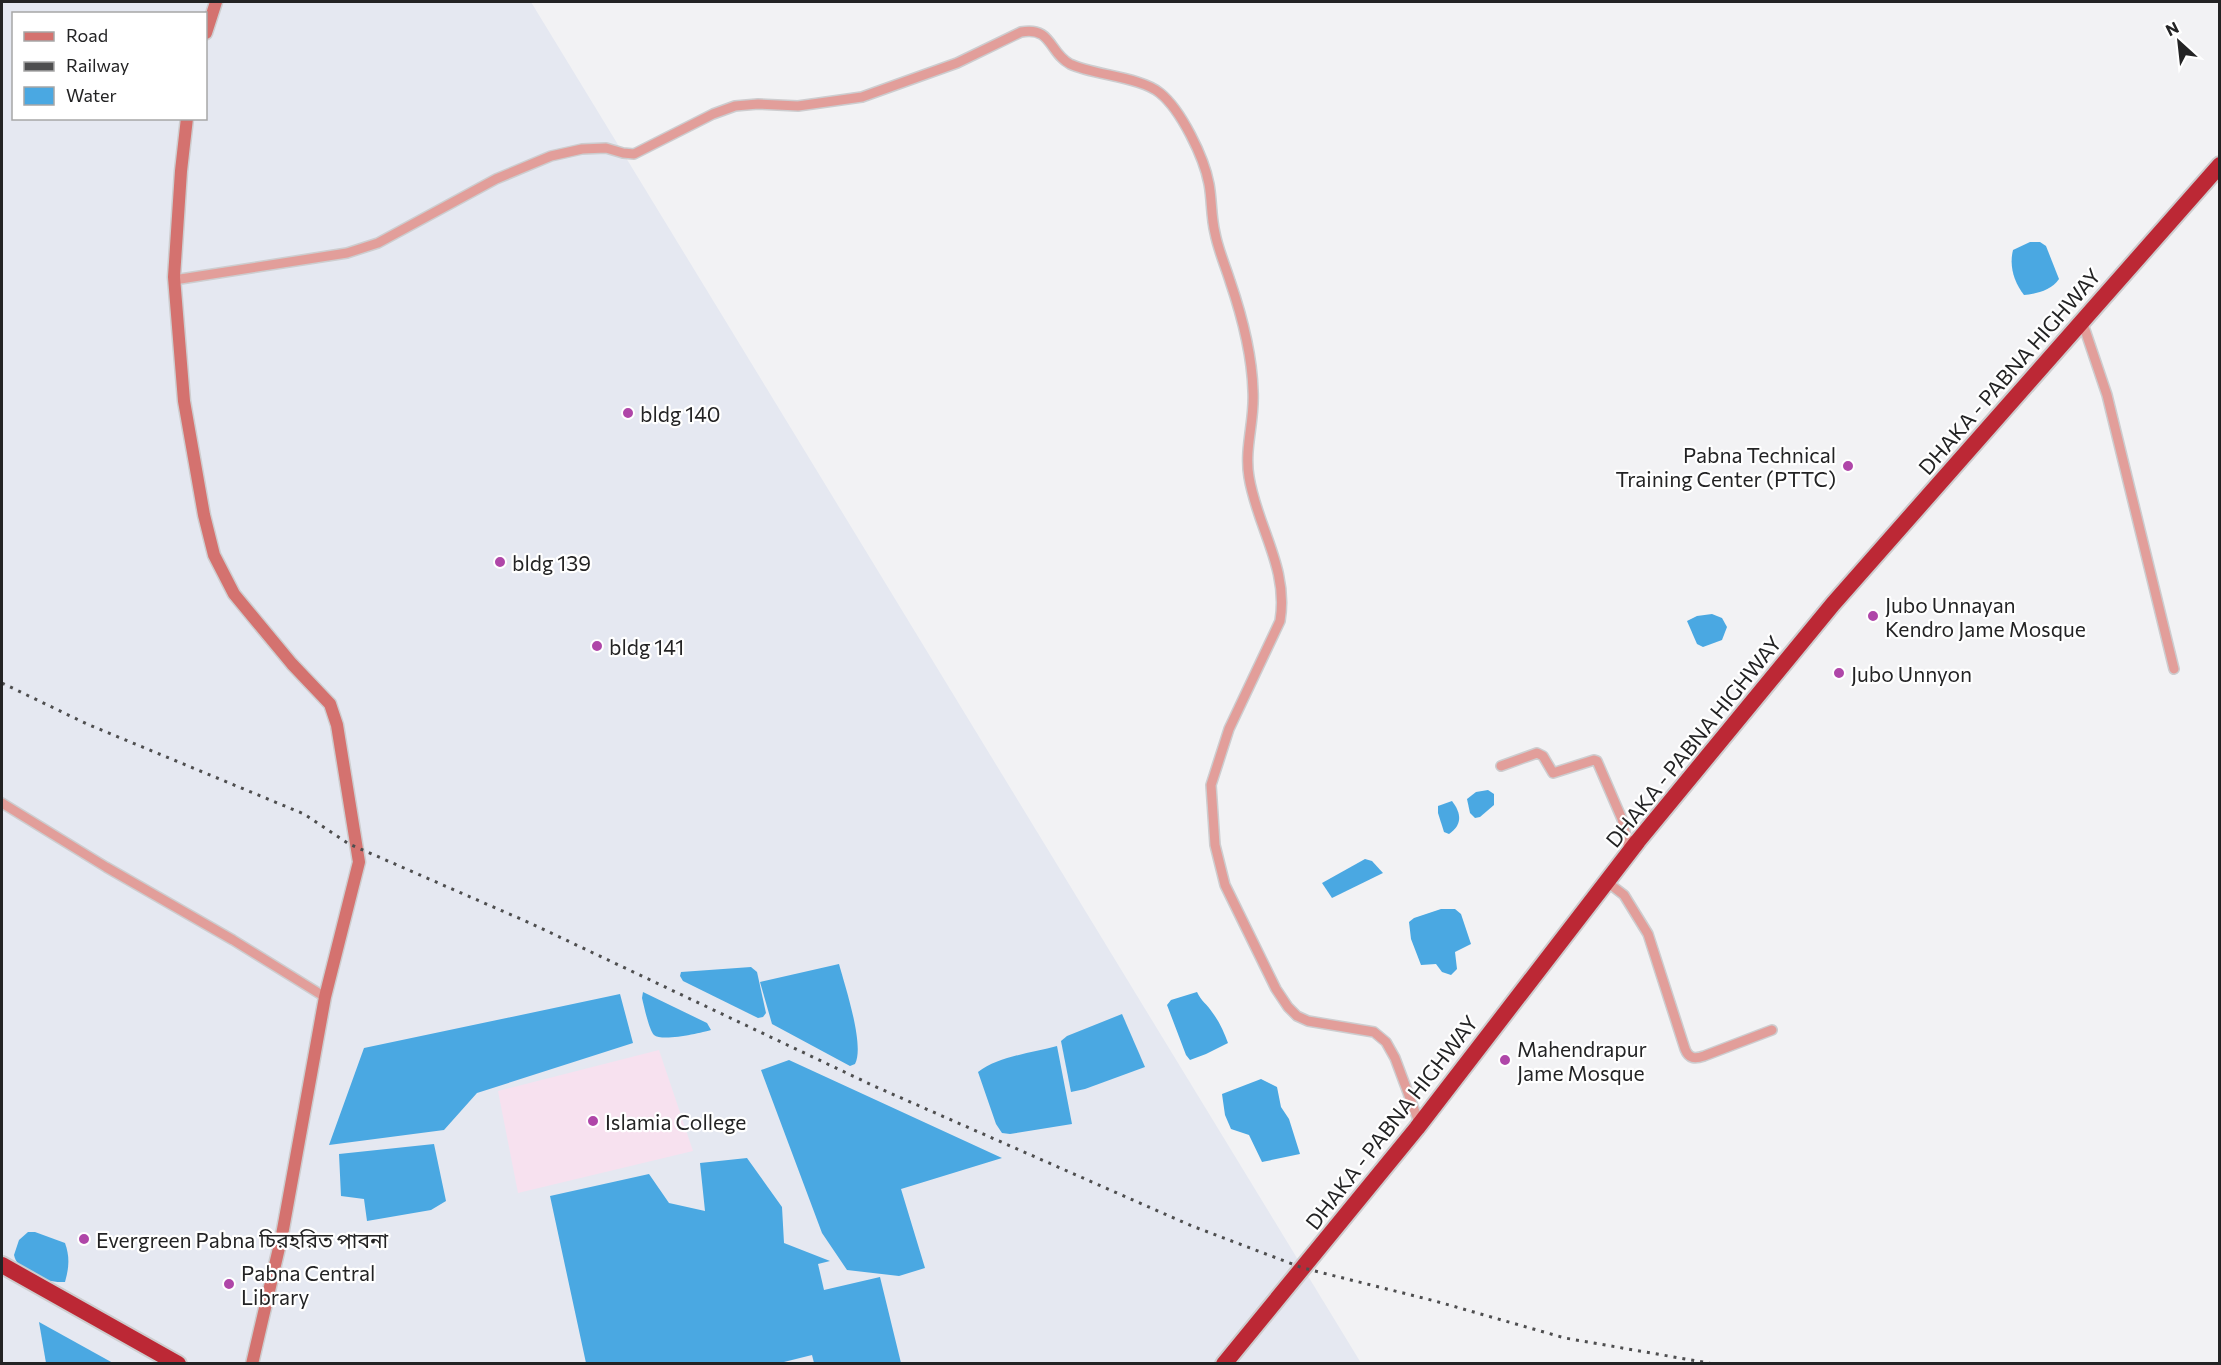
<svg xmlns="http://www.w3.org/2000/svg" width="2221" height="1365" font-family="Commissioner,'Noto Sans Bengali',sans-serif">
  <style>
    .built { fill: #e5e8f1; fill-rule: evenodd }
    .education { fill: #f7e1ef }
    .water { fill: #4aa8e2 }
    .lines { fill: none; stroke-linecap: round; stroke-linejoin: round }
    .street-casing { stroke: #cdcdcf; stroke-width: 12 }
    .secondary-casing { stroke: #cdcdcf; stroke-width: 15 }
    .highway-casing { stroke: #cdcdcf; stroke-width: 20 }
    .street { stroke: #e29e9a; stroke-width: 9 }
    .secondary { stroke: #d4726f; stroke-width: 12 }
    .highway { stroke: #bc2835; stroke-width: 16 }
    .rail { stroke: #4e4e4f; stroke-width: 3; stroke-dasharray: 3 6; stroke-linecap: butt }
    .poi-dot { fill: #af46a8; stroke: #fff; stroke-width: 2 }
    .labels { text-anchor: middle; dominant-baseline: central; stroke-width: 4.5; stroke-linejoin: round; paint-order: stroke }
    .street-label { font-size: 21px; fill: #232324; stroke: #fff }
    .poi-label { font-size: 21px; fill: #232324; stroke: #fff; text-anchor: start }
  </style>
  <rect width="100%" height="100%" fill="#f2f2f4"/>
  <!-- built -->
  <path class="built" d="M2,2h529l830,1361 -1359,1zM14,14h192v104h-192z"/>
  <!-- education -->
  <polygon class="education" points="659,1050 693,1151 518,1193 498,1091"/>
  <!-- water -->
  <g class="water">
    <path d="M2030,242h10l6,4 13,33c-7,11 -23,15 -35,16 -10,-13 -15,-29 -11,-45z"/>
    <polygon points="1712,614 1722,618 1727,627 1722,640 1703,647 1697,644 1687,621 1697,616"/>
    <polygon points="1488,790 1494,794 1494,805 1480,817 1475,818 1470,813 1467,799 1476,792"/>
    <path d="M1452,801c10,13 10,24 -3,33l-5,-2 -6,-19v-7z"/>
    <polygon points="1365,859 1372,861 1383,873 1332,898 1322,883"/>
    <polygon points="1441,909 1455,909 1461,914 1471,944 1455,952 1457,969 1451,975 1442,972 1436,964 1421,965 1411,939 1409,922 1414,918"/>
    <path d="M839,964c6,22 26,82 16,100l-5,2 -78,-42 -12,-42z"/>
    <polygon points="751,967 757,972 766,1013 763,1017 758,1018 683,981 680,976 681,972"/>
    <path d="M643,992l64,31 4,7c-10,3 -49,12 -57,5 -5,-5 -10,-29 -12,-37z"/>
    <path d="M1197,992c4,9 10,12 15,20 7,9 12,20 16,31l-22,11 -16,6 -4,-5 -19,-50 4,-5z"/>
    <polygon points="620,994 633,1043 477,1093 444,1130 329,1145 364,1048"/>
    <polygon points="1122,1014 1145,1067 1085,1089 1071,1092 1061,1041 1067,1036"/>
    <path d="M1057,1046l15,78 -62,10 -8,-1 -6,-9 -18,-52c21,-16 54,-19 79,-26z"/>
    <polygon points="789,1060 1002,1158 901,1189 925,1268 899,1276 847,1270 822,1233 761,1070"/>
    <polygon points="1261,1079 1277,1087 1281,1107 1289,1119 1300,1154 1262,1162 1249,1135 1231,1129 1225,1115 1222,1094"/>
    <polygon points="434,1144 446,1201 431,1210 367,1221 364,1199 341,1196 339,1154"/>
    <polygon points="747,1158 782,1207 784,1243 830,1261 818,1264 824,1290 880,1277 901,1363 814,1363 812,1355 776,1364 586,1363 550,1196 649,1174 669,1203 705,1211 700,1163"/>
    <path d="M28,1232h7l30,11c5,14 4,25 0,39 -18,1 -47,-8 -51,-27l5,-15z"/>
    <polygon points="39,1322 113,1363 46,1363"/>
  </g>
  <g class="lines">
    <!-- street casing -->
    <g class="street-casing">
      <g id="street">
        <path d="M174,280l173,-27 31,-10 118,-64 55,-23 31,-7 24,-1 17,5 11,1 79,-40 22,-8 23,-2 40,2 64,-9 95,-34 64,-31c31,-6 28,21 49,32 23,11 71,13 90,29 21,17 44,64 49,91 3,16 2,33 6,49 3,16 10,32 15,48 12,35 22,73 23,110 2,29 -9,57 -4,86 8,50 40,91 31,144l-51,108 -18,56 4,60 10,40 51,104 12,18 9,9 11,5 66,11 12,10 9,16 25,67"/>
        <polyline points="2082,321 2107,395 2174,669"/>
        <polyline points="1501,766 1537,753 1543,756 1553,773 1594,760 1597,761 1622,819 1630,853"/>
        <polyline points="2,803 106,867 233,940 325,997"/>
        <path d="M1607,882l17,13 24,39 37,115c4,10 10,10 19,7l68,-26"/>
      </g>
    </g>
    <!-- secondary casing -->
    <g class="secondary-casing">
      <g id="secondary">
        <polyline points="206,33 216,2"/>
        <polyline points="187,118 181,171 174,277 184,401 204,515 214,555 234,594 292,664 330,704 337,725 359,862 325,997 282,1235 252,1364"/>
      </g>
    </g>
    <!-- highway casing -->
    <g class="highway-casing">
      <g id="highway">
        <polyline points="2,1265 178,1364"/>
        <polyline points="1224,1364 1417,1128 1638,841 1833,604 2220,165"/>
      </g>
    </g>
    <!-- street -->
    <use href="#street" class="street"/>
    <!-- secondary -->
    <use href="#secondary" class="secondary"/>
    <!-- highway -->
    <use href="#highway" class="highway"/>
    <!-- rail -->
    <polyline class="rail" points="2,683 87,724 304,814 349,844 530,923 874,1086 1192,1226 1303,1268 1435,1301 1565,1338 1714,1364"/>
  </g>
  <!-- markers -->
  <g class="poi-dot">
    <circle cx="628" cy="413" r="6"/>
    <circle cx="1848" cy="466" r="6"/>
    <circle cx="500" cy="562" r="6"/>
    <circle cx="1873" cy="616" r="6"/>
    <circle cx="597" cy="646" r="6"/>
    <circle cx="1839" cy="673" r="6"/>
    <circle cx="1505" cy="1060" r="6"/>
    <circle cx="593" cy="1121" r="6"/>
    <circle cx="84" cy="1239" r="6"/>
    <circle cx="229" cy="1284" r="6"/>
  </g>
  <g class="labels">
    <!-- street labels -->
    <g class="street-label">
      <text transform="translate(2009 371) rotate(-49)">DHAKA - PABNA HIGHWAY</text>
      <text transform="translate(1693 741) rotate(-51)">DHAKA - PABNA HIGHWAY</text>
      <text transform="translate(1391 1122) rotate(-52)">DHAKA - PABNA HIGHWAY</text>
    </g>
    <!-- poi labels -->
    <g class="poi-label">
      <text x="640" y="413">bldg 140</text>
      <text x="1836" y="454" text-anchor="end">Pabna Technical<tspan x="1836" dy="24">Training Center (PTTC)</tspan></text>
      <text x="512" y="562">bldg 139</text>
      <text x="1885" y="604">Jubo Unnayan<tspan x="1885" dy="24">Kendro Jame Mosque</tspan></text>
      <text x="609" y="646">bldg 141</text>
      <text x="1851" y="673">Jubo Unnyon</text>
      <text x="1517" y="1048">Mahendrapur<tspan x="1517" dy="24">Jame Mosque</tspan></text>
      <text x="605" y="1121">Islamia College</text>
      <text x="96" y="1239">Evergreen Pabna চিরহরিত পাবনা</text>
      <text x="241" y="1272">Pabna Central<tspan x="241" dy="24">Library</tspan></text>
    </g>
  </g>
  <!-- border -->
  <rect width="2221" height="1365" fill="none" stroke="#232324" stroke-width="6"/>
  <!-- legend -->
  <rect x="12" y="12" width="195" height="108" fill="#ffffff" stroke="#a7a7a7" stroke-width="1.5"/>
  <rect x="24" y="32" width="30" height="9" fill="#d4726f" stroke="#a7a7a7" stroke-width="1.5"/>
  <text x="66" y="42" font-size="18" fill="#232324">Road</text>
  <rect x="24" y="62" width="30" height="9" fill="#4e4e4f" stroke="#a7a7a7" stroke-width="1.5"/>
  <text x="66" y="72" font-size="18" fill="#232324">Railway</text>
  <rect x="24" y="87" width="30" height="18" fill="#4aa8e2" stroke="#a7a7a7" stroke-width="1.5"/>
  <text x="66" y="102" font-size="18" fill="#232324">Water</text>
  <!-- north arrow -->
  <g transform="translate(2179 42) rotate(333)" stroke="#ffffff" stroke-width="4.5" paint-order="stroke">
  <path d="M0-4.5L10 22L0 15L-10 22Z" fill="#232324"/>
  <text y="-9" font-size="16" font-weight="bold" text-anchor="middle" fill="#232324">N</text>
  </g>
</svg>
